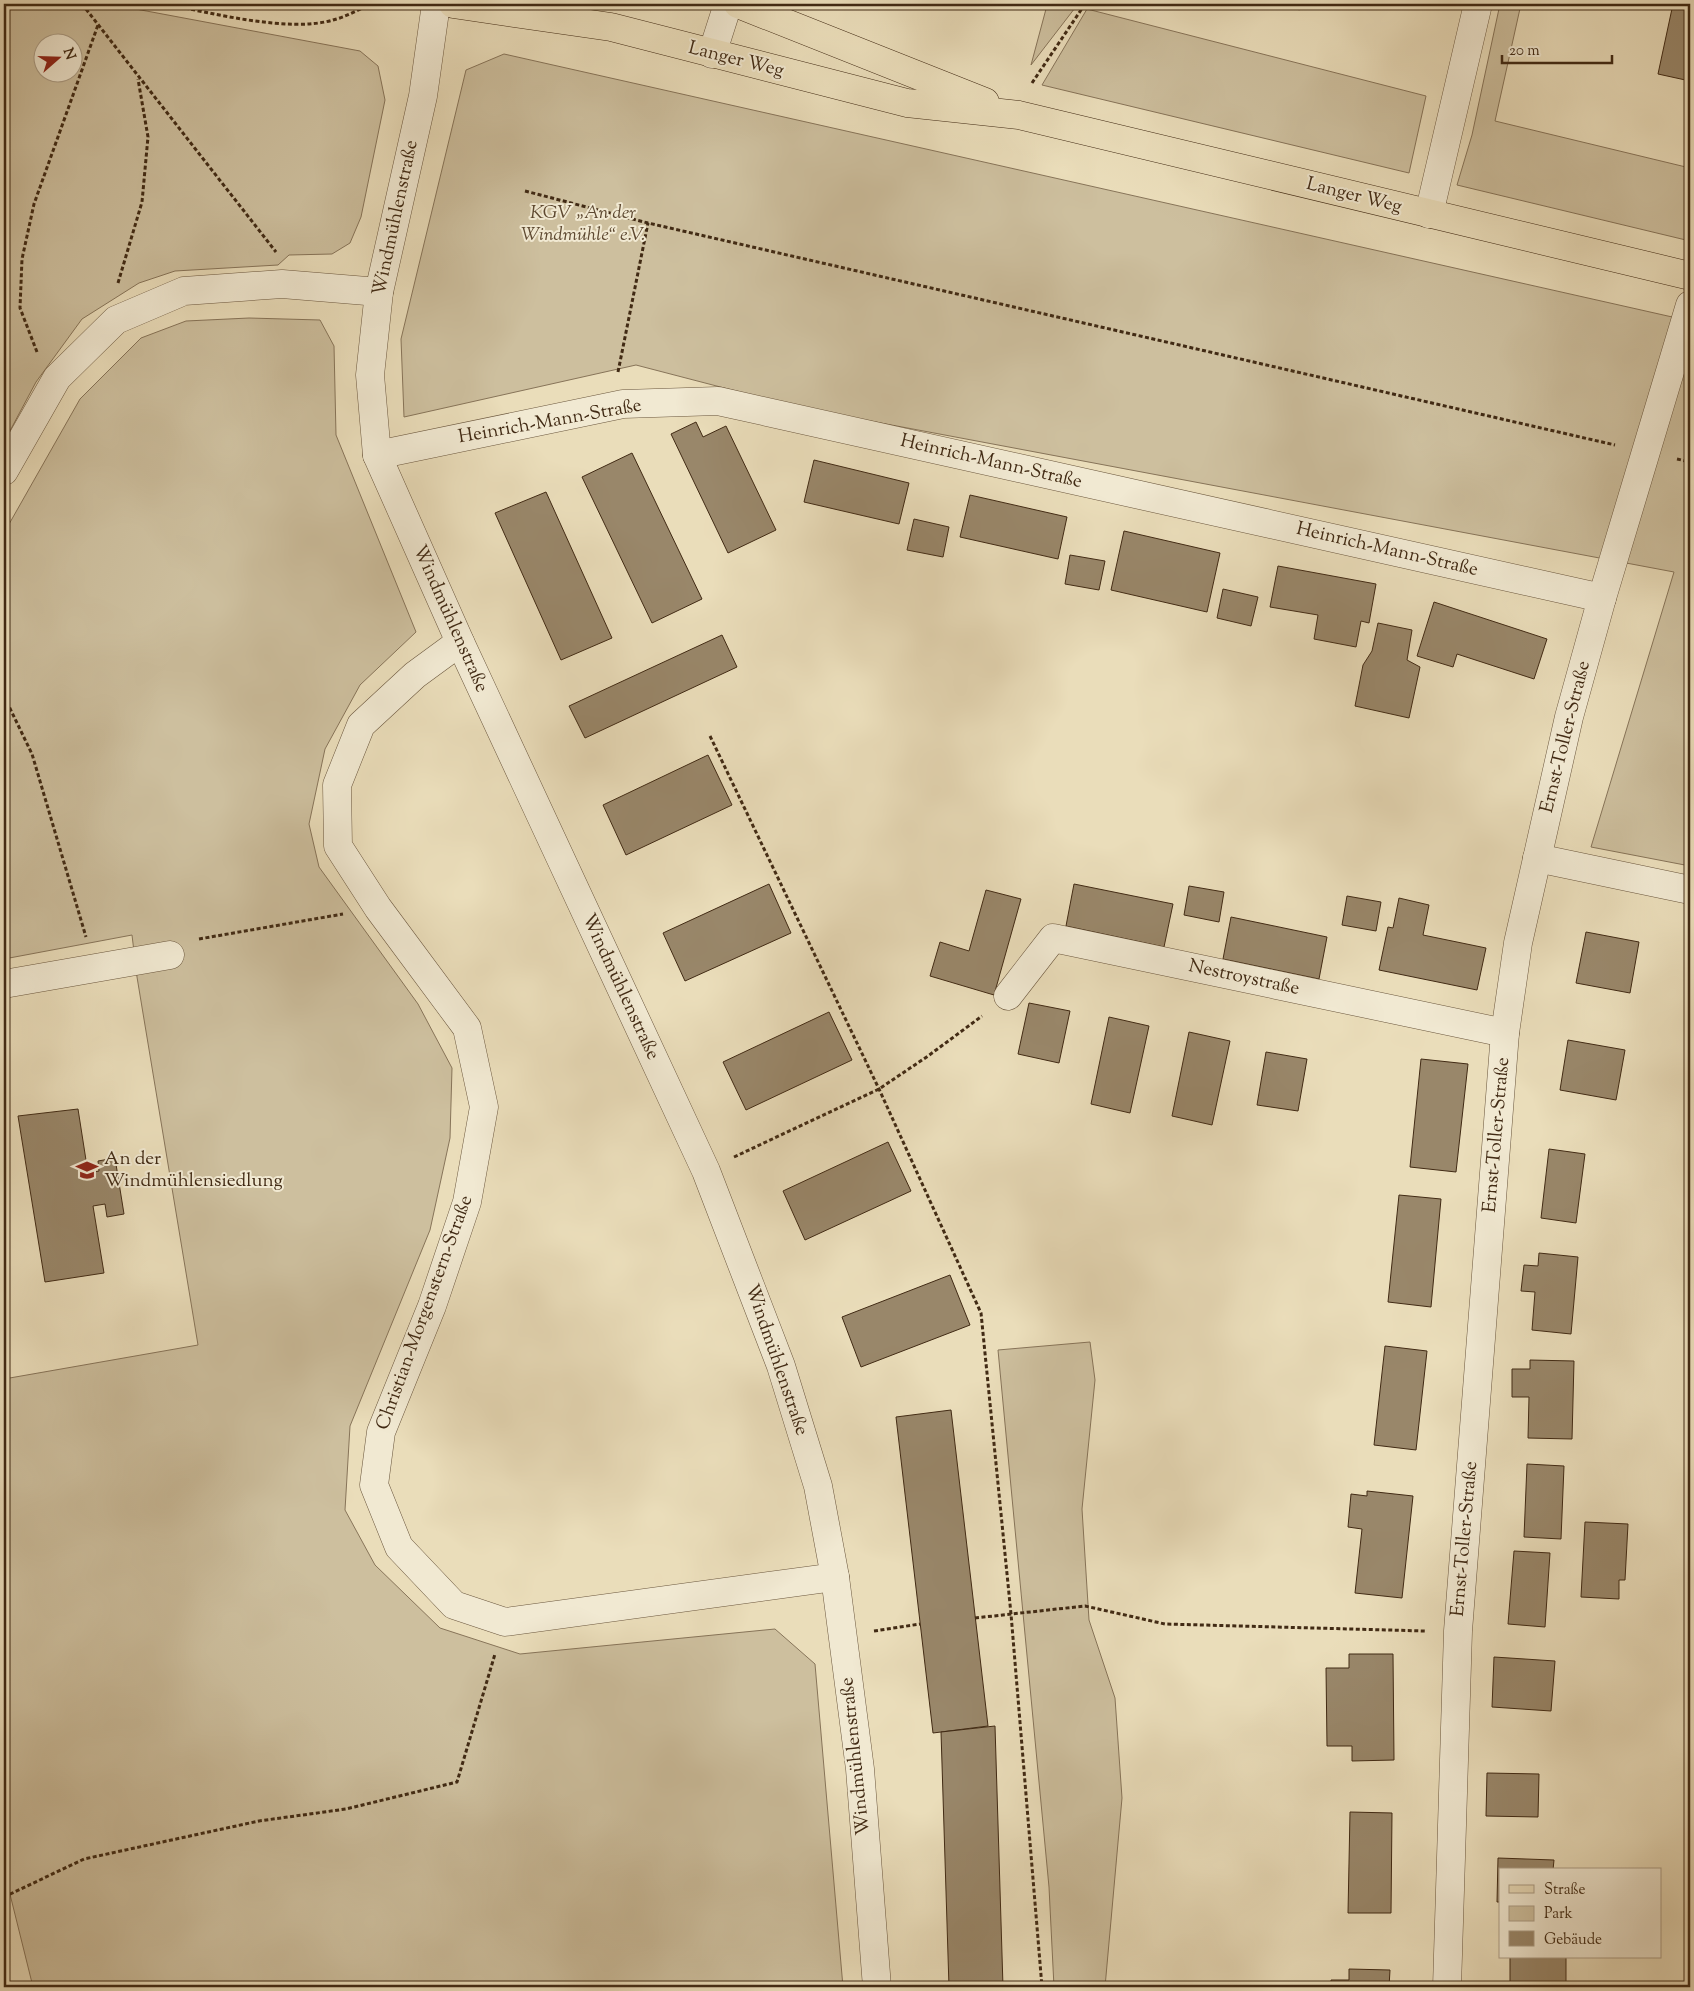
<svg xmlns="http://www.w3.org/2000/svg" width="1694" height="1991" font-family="'Sorts Mill Goudy',serif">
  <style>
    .green { fill: #cdbf9e; stroke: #877459; fill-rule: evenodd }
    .building { fill: #99876a; stroke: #412a14 }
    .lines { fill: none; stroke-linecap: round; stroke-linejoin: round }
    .minor-casing { stroke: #6b573e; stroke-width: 29 }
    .major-casing { stroke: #412a14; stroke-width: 29 }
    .path { stroke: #412a14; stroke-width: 3; stroke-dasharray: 4 2.5; stroke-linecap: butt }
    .minor { stroke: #f1e9d2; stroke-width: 28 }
    .major { stroke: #eaddba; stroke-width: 28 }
    .labels { text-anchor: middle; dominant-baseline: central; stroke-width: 4; stroke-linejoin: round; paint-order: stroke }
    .street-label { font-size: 19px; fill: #412a14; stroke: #f1e9d2 }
    .park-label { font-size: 19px; font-style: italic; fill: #5d4830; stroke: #f1e9d2 }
    .poi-label { font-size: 19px; fill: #412a14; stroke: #f1e9d2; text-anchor: start }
  </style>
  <rect width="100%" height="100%" fill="#eaddba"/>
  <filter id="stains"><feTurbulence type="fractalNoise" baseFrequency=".004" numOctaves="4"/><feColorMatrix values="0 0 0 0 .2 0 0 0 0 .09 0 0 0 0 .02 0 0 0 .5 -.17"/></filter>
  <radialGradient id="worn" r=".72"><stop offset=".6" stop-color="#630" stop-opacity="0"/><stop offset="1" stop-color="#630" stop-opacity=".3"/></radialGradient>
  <!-- green -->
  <g class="green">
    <path d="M4,4h105l251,47 18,15 7,34 -24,117 -11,26 -18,11 -43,1 -11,10 -103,6 -36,12 -57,36 -46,63 -32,60zM42,42h30v30h-30z"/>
    <polygon points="1048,4 1078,4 1031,65 1046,9"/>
    <polygon points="1500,4 1521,4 1495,121 1690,168 1690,241 1457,185 1472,135"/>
    <polygon points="1087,9 1426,96 1409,173 1042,85"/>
    <polygon points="504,54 1690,321 1690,866 1591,847 1674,572 801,408 636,365 404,417 401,339 466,70"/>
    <polygon points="249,318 320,320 334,346 336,435 416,632 360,685 325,749 309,824 319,867 418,1004 452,1068 450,1138 430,1230 350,1426 345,1510 375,1565 440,1628 520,1654 775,1629 815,1664 843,1987 33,1987 4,1870 4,1379 198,1345 137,977 132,935 4,959 4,533 80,399 141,338 186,321"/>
    <polygon points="1090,1342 1095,1380 1082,1509 1089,1620 1115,1698 1122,1798 1105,1987 1054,1987 1049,1887 998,1350"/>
  </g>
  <!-- building -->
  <g class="building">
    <polygon points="1673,4 1690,4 1690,81 1658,74"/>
    <polygon points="696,422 703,437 726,426 776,530 728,553 671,434"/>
    <polygon points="632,453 702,599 652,623 582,477"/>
    <polygon points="814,460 909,483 899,524 804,502"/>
    <polygon points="546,492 612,638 561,660 495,513"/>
    <polygon points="970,495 1067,517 1058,559 960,537"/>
    <polygon points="914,519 949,527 943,557 907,550"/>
    <polygon points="1124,531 1220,553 1207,612 1111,590"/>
    <polygon points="1070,555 1105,561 1099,590 1065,584"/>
    <polygon points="1278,566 1376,584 1369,623 1361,621 1356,647 1314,639 1318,615 1270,607"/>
    <polygon points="1223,589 1258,597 1251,626 1217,618"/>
    <polygon points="1434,602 1547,639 1534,679 1457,654 1453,667 1417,656"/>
    <polygon points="1378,623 1412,630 1407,660 1420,667 1409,718 1355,706 1363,665 1372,651"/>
    <polygon points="722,635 737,667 585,738 569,706"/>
    <polygon points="708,755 732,805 626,855 603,805"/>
    <polygon points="769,884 791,933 685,981 663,933"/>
    <polygon points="1074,884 1173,904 1164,947 1066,926"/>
    <polygon points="1189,886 1224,892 1219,922 1184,915"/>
    <polygon points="986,890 1021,899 994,995 930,976 940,942 969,951"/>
    <polygon points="1347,896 1381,902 1376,931 1342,925"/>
    <polygon points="1399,898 1429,905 1423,935 1486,948 1477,990 1379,970 1388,927 1393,928"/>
    <polygon points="1231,917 1327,937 1319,979 1223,959"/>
    <polygon points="1586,932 1639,942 1630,993 1576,983"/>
    <polygon points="1029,1003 1070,1011 1059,1063 1018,1054"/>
    <polygon points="829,1012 852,1060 746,1110 723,1062"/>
    <polygon points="1109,1017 1149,1026 1130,1113 1091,1104"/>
    <polygon points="1189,1032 1230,1041 1212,1125 1172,1116"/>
    <polygon points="1568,1040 1625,1050 1616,1100 1560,1090"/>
    <polygon points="1266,1052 1307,1059 1298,1111 1257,1105"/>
    <polygon points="1421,1059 1468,1064 1456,1172 1410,1167"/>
    <polygon points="78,1109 88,1173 99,1171 98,1161 115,1158 124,1214 107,1217 105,1204 93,1206 104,1273 45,1282 18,1116"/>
    <polygon points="888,1142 911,1191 805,1240 783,1191"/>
    <polygon points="1549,1149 1585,1154 1576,1223 1541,1218"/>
    <polygon points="1399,1195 1441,1199 1431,1307 1388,1302"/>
    <polygon points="1539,1253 1578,1257 1571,1334 1532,1330 1535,1292 1521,1291 1524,1265 1538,1266"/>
    <polygon points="950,1275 970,1325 861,1367 842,1317"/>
    <polygon points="1385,1346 1427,1351 1416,1450 1374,1445"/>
    <polygon points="1530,1360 1574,1361 1572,1439 1528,1438 1529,1397 1512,1397 1512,1369 1530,1369"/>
    <polygon points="951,1410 988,1726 933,1733 896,1417"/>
    <polygon points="1527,1464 1564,1466 1561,1539 1524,1537"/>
    <polygon points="1367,1491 1413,1496 1402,1598 1355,1593 1362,1529 1348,1527 1351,1494 1367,1496"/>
    <polygon points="1585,1522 1628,1524 1625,1580 1619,1580 1619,1599 1581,1597"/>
    <polygon points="1514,1551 1550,1553 1545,1627 1508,1624"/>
    <polygon points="1349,1654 1393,1654 1394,1760 1352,1761 1352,1746 1327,1746 1326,1668 1349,1668"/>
    <polygon points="1494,1657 1555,1661 1551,1711 1492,1707"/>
    <polygon points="995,1726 1003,1987 949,1987 941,1732"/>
    <polygon points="1487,1773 1539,1774 1538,1817 1486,1816"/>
    <polygon points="1350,1812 1392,1813 1391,1913 1348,1913"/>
    <polygon points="1498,1858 1554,1860 1553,1870 1500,1870 1500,1902 1497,1902"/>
    <rect x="1510" y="1957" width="56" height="30"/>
    <polygon points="1349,1969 1390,1970 1389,1987 1331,1987 1331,1980 1349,1980"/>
  </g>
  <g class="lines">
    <!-- minor casing -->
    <g class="minor-casing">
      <g id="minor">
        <polyline points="436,4 423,96 379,292 370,375 377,455 460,642 706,1171 781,1366 818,1486 835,1577 860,1769 877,1987"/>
        <polyline points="712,54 728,4"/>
        <polyline points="1429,214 1478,4"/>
        <polyline points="377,455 623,404 718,401 1602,598"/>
        <polyline points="4,471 57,378 116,320 184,291 282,284 379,292"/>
        <polyline points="460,642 415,675 361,725 337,785 338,846 378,908 467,1028 484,1107 467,1202 432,1306 381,1432 374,1485 399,1547 454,1605 505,1622 835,1577"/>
        <polyline points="1537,858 1690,890"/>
        <polyline points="4,984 170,955"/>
        <polyline points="1008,996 1053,938 1505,1033"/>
        <polyline points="1447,1987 1458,1631 1505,1033 1518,943 1569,717 1602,598 1690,305"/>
      </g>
    </g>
    <!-- major casing -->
    <g class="major-casing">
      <g id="major">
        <polyline points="453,4 611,27 907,103 1019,115 1690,276"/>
        <polyline points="738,4 985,102"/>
      </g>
    </g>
    <!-- path -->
    <g class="path">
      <polyline points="82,4 276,252"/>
      <path d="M166,4c44,9 124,29 167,16 13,-3 26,-11 39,-16"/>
      <polyline points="1298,10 1299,4"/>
      <polyline points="1032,83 1085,4"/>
      <polyline points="525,191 648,223 1615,445"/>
      <polyline points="118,283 142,202 148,137 138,79"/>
      <polyline points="37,352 20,308 22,259 34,204 98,25"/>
      <polyline points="618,372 648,223"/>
      <polyline points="1677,459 1690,462"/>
      <polyline points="4,696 32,754 86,937"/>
      <polyline points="1687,717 1690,718"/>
      <polyline points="710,736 879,1089 981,1313 1011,1614 1042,1987"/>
      <polyline points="199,939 343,914"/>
      <polyline points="734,1157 879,1089 928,1056 982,1016"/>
      <polyline points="975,1618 1085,1606 1165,1624 1425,1631"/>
      <polyline points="874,1631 920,1624"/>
      <polyline points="4,1888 6,1896"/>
      <polyline points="4,1897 84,1859 259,1821 346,1809 457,1782 495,1654"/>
    </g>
    <!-- minor -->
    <use href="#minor" class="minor"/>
    <!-- major -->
    <use href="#major" class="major"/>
  </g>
  <!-- icons -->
  <defs>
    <g id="school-bare" transform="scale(1.725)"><path d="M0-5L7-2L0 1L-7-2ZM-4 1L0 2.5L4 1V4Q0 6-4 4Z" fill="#8f2418" stroke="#f1e9d2" stroke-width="2.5" paint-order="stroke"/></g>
  </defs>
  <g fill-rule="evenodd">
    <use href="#school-bare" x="87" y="1170"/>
  </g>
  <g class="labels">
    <!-- street labels -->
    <g class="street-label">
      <text transform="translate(736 60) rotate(14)">Langer Weg</text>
      <text transform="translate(1354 196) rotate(14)">Langer Weg</text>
      <text transform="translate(396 218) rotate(-78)">Windmühlenstraße</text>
      <text transform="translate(550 422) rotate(-10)">Heinrich-Mann-Straße</text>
      <text transform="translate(991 462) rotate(13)">Heinrich-Mann-Straße</text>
      <text transform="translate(1387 550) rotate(13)">Heinrich-Mann-Straße</text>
      <text transform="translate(450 619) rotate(66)">Windmühlenstraße</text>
      <text transform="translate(1566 737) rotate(-76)">Ernst-Toller-Straße</text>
      <text transform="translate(1244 978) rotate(12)">Nestroystraße</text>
      <text transform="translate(620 987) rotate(65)">Windmühlenstraße</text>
      <text transform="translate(1497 1135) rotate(-85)">Ernst-Toller-Straße</text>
      <text transform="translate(425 1313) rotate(-70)">Christian-Morgenstern-Straße</text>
      <text transform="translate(776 1360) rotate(71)">Windmühlenstraße</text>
      <text transform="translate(1465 1539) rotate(-85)">Ernst-Toller-Straße</text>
      <text transform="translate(856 1756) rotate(-96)">Windmühlenstraße</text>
    </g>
    <!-- park labels -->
    <g class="park-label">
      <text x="583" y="213">KGV „An der<tspan x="583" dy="22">Windmühle“ e.V.</tspan></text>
    </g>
    <!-- poi labels -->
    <g class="poi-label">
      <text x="104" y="1159">An der<tspan x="104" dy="22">Windmühlensiedlung</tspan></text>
    </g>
  </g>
  <!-- margin -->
  <rect width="1694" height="1991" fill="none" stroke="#eaddba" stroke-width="20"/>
  <rect x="5" y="5" width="1684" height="1981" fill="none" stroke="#412a14" stroke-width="2.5"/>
  <rect x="10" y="10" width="1674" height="1971" fill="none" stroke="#412a14"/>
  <!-- legend -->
  <rect x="1499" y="1868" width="162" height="90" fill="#f1e9d2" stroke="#ab9d86"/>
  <rect x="1509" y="1885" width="25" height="8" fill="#eaddba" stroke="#ab9d86"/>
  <text x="1544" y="1894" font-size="15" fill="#412a14">Straße</text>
  <rect x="1509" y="1906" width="25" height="15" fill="#cdbf9e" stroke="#ab9d86"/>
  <text x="1544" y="1918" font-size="15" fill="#412a14">Park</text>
  <rect x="1509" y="1931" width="25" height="15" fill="#99876a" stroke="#ab9d86"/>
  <text x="1544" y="1944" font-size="15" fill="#412a14">Gebäude</text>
  <!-- north arrow -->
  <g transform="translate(58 58) rotate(70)"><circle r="24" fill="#f1e9d2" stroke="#ab9d86"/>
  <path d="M0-4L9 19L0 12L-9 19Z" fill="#8f2418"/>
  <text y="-8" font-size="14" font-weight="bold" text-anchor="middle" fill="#412a14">N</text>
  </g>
  <!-- scale -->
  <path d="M1502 55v8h110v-8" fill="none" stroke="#412a14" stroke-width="2.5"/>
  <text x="1509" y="55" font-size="15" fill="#412a14" stroke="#f1e9d2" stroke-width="4" paint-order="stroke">20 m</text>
  <rect width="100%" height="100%" filter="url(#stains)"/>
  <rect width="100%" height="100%" fill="url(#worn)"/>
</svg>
